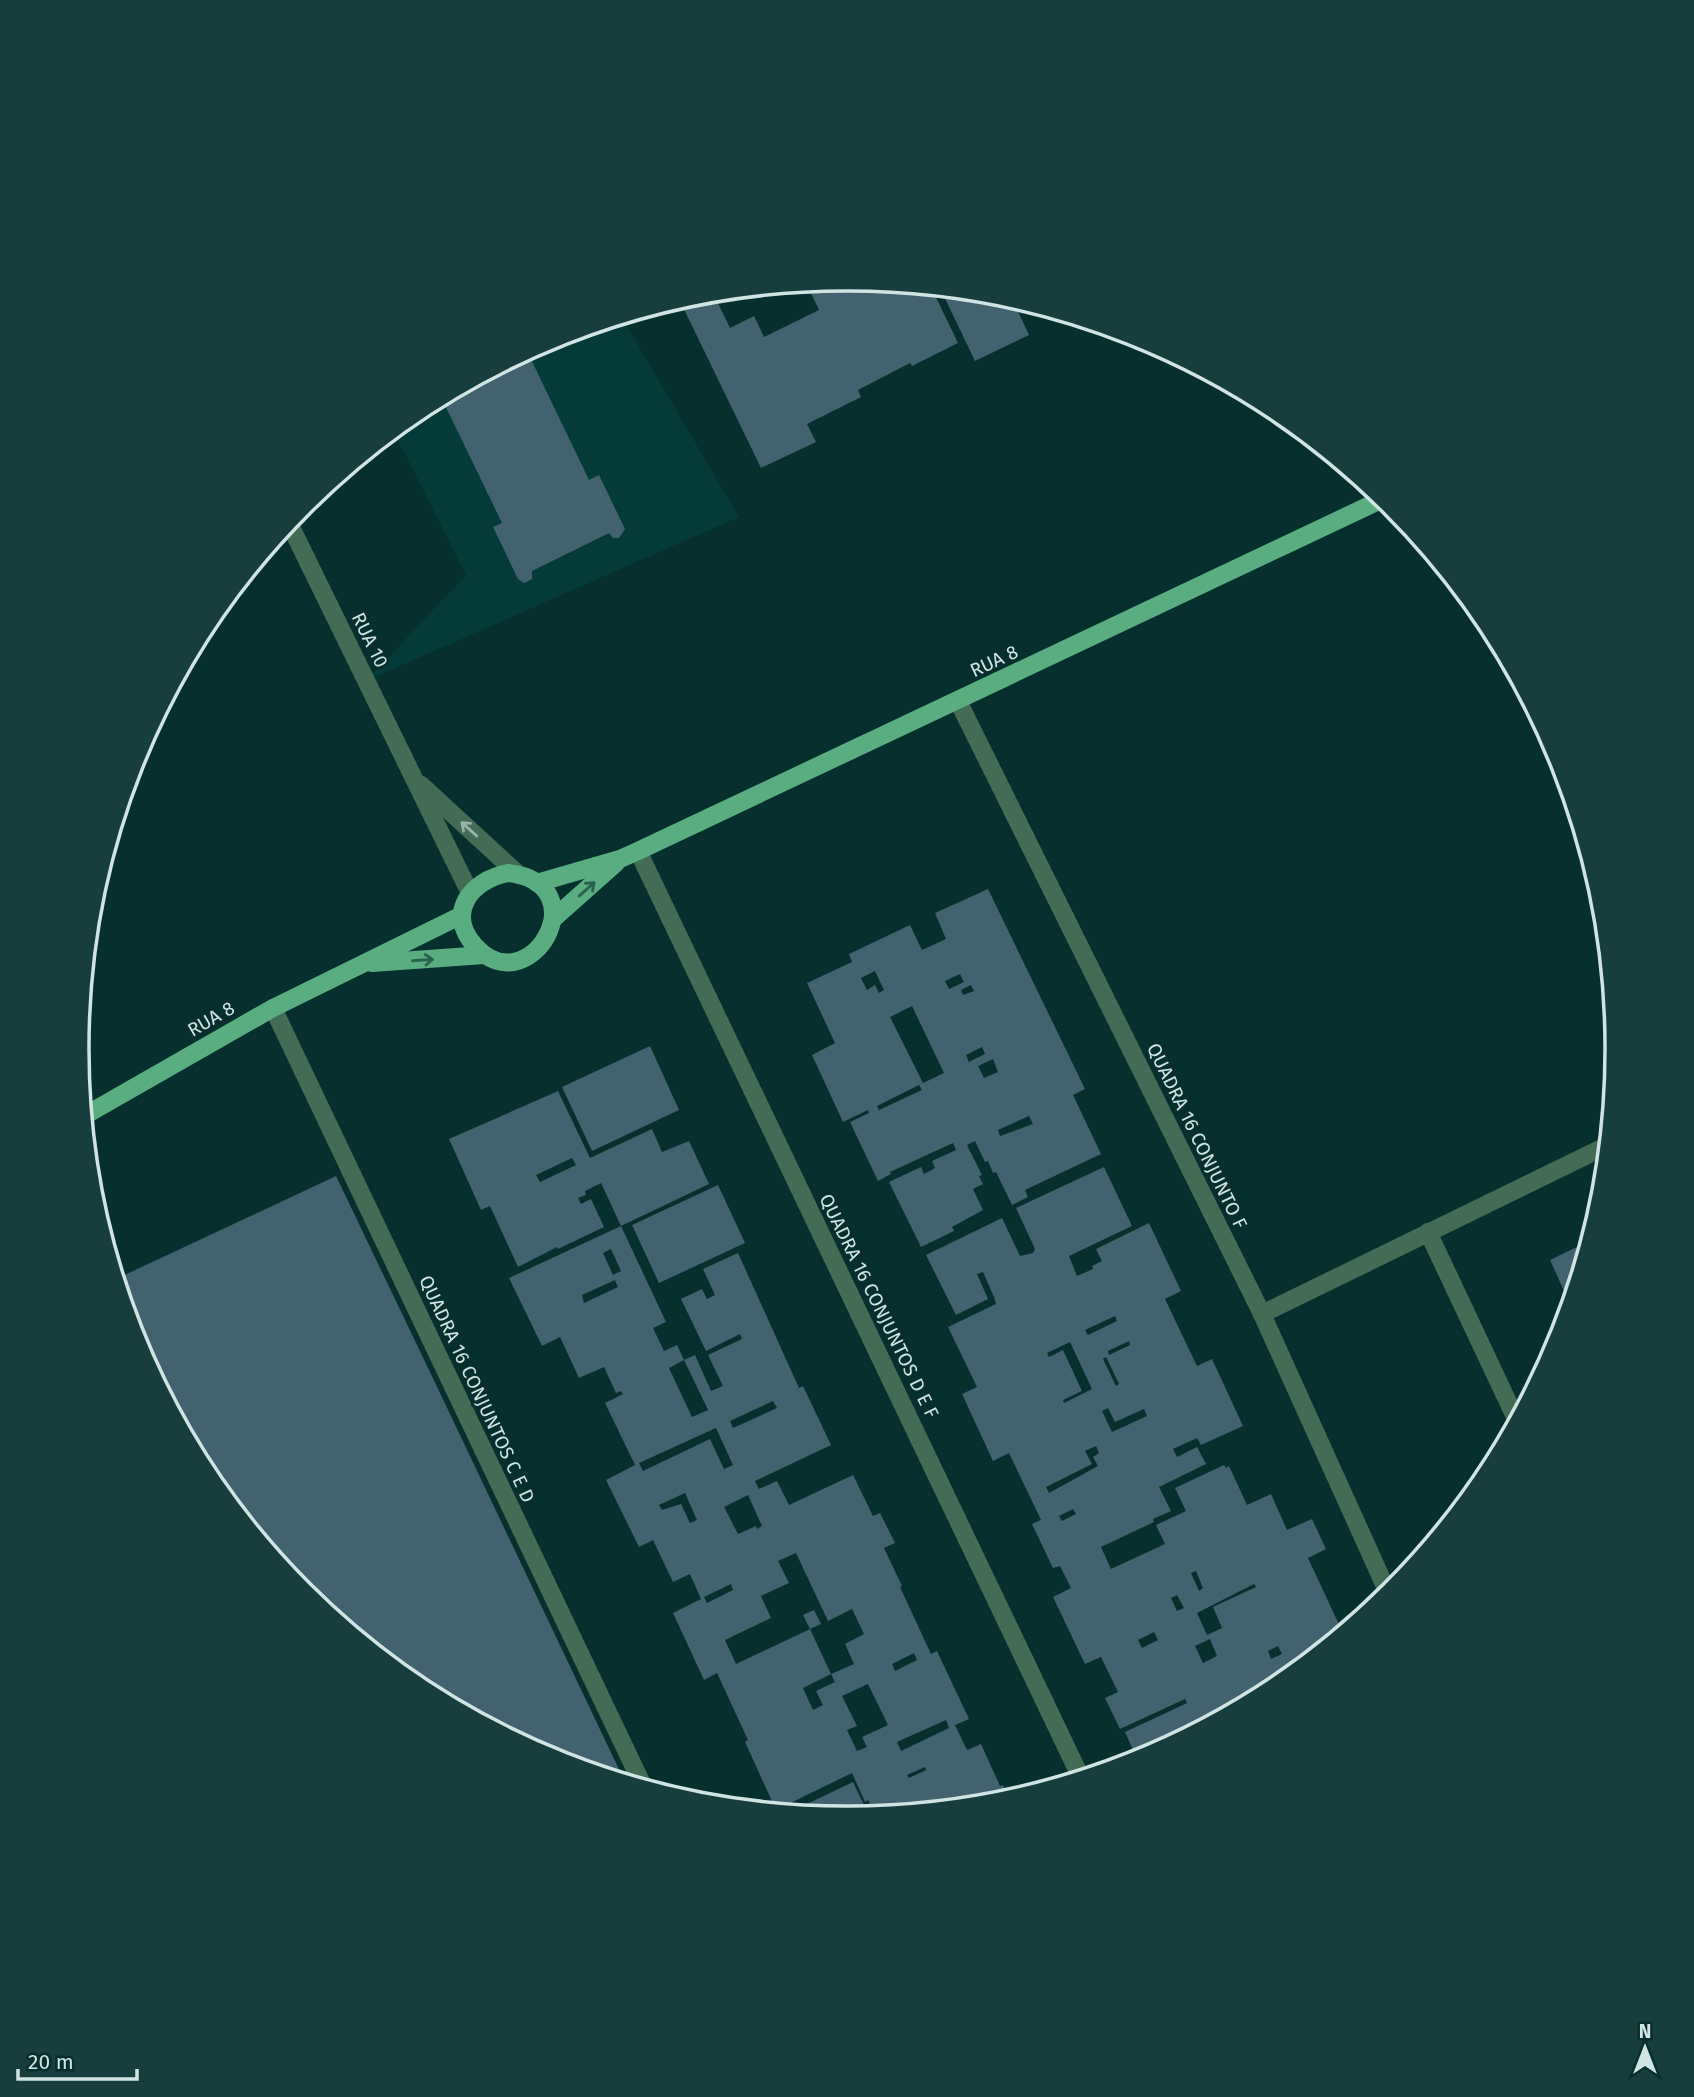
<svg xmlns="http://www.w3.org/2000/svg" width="1694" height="2097" font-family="'Fira Sans',sans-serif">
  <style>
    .built { fill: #043b39 }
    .building { fill: #41626e; fill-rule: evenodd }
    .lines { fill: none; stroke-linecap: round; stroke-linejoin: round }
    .minor { stroke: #446b55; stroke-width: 18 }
    .major { stroke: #59ad80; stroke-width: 18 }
    .oneway { stroke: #98b4aa }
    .oneway2 { stroke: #28614e }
    .labels { text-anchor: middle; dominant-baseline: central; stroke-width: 6; stroke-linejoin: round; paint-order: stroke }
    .street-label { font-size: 19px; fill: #d0e4e3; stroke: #072f2d }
    .rim { fill: none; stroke: #d0e4e3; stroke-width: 3.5 }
  </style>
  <rect width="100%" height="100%" fill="#072f2d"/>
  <!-- built -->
  <polygon class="built" points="621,316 739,517 366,681 466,575 393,430 420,408 553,337"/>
  <!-- building -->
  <g class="building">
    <polygon points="845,279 847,284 854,281 853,279 931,287 958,343 912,366 910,363 858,390 861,397 807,424 816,442 761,468 679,299 697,293 723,291 714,295 730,328 754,316 764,337 819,310 806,283"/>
    <polygon points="940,288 1006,296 1013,309 1016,307 1029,335 975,361"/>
    <polygon points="527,351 589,480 599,475 625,529 619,538 613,538 609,533 532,571 532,579 524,583 518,579 493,527 502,523 441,397"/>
    <path d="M988,889l97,200 -12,6 28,59 -76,36 3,7 -16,8 -16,-33 -3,1 -5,-12 -3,1 -10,-21 -8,4 15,30 -3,1 4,8 -10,5 10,21 -31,17 2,4 -33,16 -32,-65 32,-15 3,7 11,-6 -3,-7 24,-11 -3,-7 -63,29 1,2 -13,7 -28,-59 19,-9 -1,-3 -25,12 -31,-67 23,-12 -28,-60 45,-21 -3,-8 61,-29 12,25 24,-11 -11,-26zM875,971l9,19 -5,3 -4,-8 -8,5 -6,-12zM960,974l4,8 -15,7 -4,-8zM971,985l3,6 -11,4 -2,-5zM912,1006l32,67 -21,10 -33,-66zM982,1047l3,7 -16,8 -3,-7zM993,1059l5,13 -14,6 -6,-12zM919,1085l3,5 -43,20 -2,-4zM1029,1116l4,8 -33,12 -2,-6z"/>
    <polygon points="650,1046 679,1110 592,1151 562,1087"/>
    <path d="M558,1091l32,67 62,-29 10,23 27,-11 20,43 -88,42 -20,-43 -16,8 1,4 -8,3 3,6 10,-5 13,28 -46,22 -1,-2 -39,20 -28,-61 -9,4 -32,-71zM572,1158l4,7 -36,17 -4,-7z"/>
    <path d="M1104,1167l28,59 -63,30 8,20 16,-7 -1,-3 10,-5 -6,-12 53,-26 32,68 -16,8 32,67 15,-7 31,67 -42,19 -4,-7 -24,11 4,8 20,-10 9,17 -47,23 12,24 -18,8 1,3 -53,25 10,22 54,-25 -9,-19 30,-14 -11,-23 49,-23 2,3 3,-2 18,39 24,-11 16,36 25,-11 14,30 -18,9 35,75 -69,56 -136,72 -13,-29 62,-29 -2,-4 -65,30 -15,-31 13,-6 -17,-35 -16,7 -32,-67 18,-9 -11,-22 -7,2 -21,-44 9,-4 -32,-67 -16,8 -31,-67 15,-7 -29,-60 48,-23 -2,-7 -11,-25 -6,2 11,25 -32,16 -30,-60 76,-37 18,38 13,-3 2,-4 -19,-41zM1115,1316l2,5 -29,14 -3,-5zM1129,1341l1,4 -21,10 -1,-4zM1070,1342l22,47 -28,14 -1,-3 19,-9 -19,-41 -14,7 -2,-4zM1106,1357l13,27 -3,2 -13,-27zM1108,1408l7,14 29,-13 3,7 -35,16 -10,-21zM1096,1446l3,7 -6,4 5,9 -49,27 -3,-6 46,-23 -7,-13zM1073,1509l3,5 -14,7 -3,-5zM1196,1571l7,17 -4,3 -8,-18zM1254,1584l2,3 -43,20 9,21 -15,7 -10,-22zM1177,1595l7,13 -7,3 -6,-13zM1154,1632l4,8 -16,8 -4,-8zM1210,1639l7,17 -14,7 -8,-17zM1278,1646l4,8 -11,5 -3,-8z"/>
    <polygon points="336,1176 440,1393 625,1782 552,1760 419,1689 302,1593 207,1476 135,1343 116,1279"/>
    <polygon points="718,1185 745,1243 659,1283 632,1225"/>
    <path d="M621,1226l45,96 -13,6 11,23 13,-6 7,15 11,-5 16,36 12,-5 -15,-31 34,-16 -2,-5 -34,17 -25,-52 21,-10 5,10 8,-4 -12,-26 35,-16 61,135 4,-2 28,59 -76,36 4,8 18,-8 12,24 64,-30 20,41 7,-3 15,30 -11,5 18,38 -2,1 31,67 6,-3 32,68 -14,6 12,25 14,-6 19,42 3,-1 7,15 -13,4 -42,4 6,-3 -3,-7 -28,12 -83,8 -59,-5 65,-31 11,23 6,-2 -2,-3 -3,2 -13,-29 -76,37 -31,-68 3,-2 -31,-67 -13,7 -31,-67 28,-14 -11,-25 -17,8 -20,-42 -14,7 -33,-67 29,-15 -30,-62 18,-9 -2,-3 -5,2 -12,-26 -25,11 -19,-41 -18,9 -33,-68zM611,1249l10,22 -8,4 -10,-22zM615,1280l3,7 -34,16 -2,-8zM684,1360l24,50 -16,7 -23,-49zM773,1401l4,7 -44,20 -3,-7zM716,1428l17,37 -9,4 -14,-30 -67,32 -4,-8zM685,1493l12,27 -7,3 -9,-19 -19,6 -3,-5zM748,1495l14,31 -5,3 -1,-3 -18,8 -14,-27zM796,1553l32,68 24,-12 12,25 -19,10 9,20 -23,10 -21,-45 -74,35 -11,-24 46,-22 -10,-22 28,-13 -11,-22zM731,1584l2,6 -26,13 -3,-6zM914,1653l3,7 -22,11 -3,-7zM831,1674l4,8 -19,9 7,14 -10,5 -10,-22zM868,1684l20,41 -26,12 5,10 -10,4 -10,-21 10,-4 -15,-30zM946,1720l3,8 -48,23 -4,-9zM925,1767l1,3 -17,8 -2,-3z"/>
    <polygon points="1589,1241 1573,1295 1570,1304 1550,1260"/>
    <polygon points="814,1610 821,1624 810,1629 803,1615"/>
  </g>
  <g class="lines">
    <!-- minor -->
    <g class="minor">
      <polyline points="288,521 470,893"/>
      <polyline points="958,701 1262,1314 1389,1595"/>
      <polyline points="421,785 519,875"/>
      <polyline points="638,851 1081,1778"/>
      <polyline points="273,1008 644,1788"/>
      <polyline points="1428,1232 1517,1421"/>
      <polyline points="1262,1314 1608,1145"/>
    </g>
    <!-- major -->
    <g class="major">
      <path d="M508,873c93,11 21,133 -33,73 -30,-33 -4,-66 33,-73z"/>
      <polyline points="537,883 620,859 638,851 1385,498"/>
      <polyline points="553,919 616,863"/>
      <polyline points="372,963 484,955"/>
      <polyline points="84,1116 273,1008 462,915"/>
    </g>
  </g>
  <!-- one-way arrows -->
  <defs><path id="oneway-shaft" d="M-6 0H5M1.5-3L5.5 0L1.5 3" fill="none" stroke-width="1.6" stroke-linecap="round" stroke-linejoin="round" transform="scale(1.75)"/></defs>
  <use class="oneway" href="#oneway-shaft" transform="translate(469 829) rotate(-138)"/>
  <g class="oneway2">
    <use href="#oneway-shaft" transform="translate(587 889) rotate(-42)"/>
    <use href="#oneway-shaft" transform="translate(423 960) rotate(-4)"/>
  </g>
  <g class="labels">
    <!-- street labels -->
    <g class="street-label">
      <text transform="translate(370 640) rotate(64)">RUA 10</text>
      <text transform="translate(994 661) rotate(-25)">RUA 8</text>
      <text transform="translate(211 1019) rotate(-30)">RUA 8</text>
      <text transform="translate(1197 1136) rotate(64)">QUADRA 16 CONJUNTO F</text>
      <text transform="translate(879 1306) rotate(64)">QUADRA 16 CONJUNTOS D E F</text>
      <text transform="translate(477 1389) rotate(65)">QUADRA 16 CONJUNTOS C E D</text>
    </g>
  </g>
  <!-- crop -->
  <path d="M0 0H1694V2097H0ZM846 291H848A757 757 0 0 1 1605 1048V1049A757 757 0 0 1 848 1806H846A757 757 0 0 1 89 1049V1048A757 757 0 0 1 846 291Z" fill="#173d3c" fill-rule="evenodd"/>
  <path class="rim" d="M846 291H848A757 757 0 0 1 1605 1048V1049A757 757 0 0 1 848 1806H846A757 757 0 0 1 89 1049V1048A757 757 0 0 1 846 291Z"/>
  <!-- north arrow -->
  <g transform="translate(1645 2048)" stroke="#072f2d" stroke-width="5" paint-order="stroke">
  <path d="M0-5L12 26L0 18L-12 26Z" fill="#d0e4e3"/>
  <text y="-10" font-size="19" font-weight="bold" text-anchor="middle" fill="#d0e4e3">N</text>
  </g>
  <!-- scale -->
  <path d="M18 2069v10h119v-10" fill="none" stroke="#d0e4e3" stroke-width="3.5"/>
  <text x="28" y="2069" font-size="21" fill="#d0e4e3" stroke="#072f2d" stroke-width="5" paint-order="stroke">20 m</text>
</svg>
